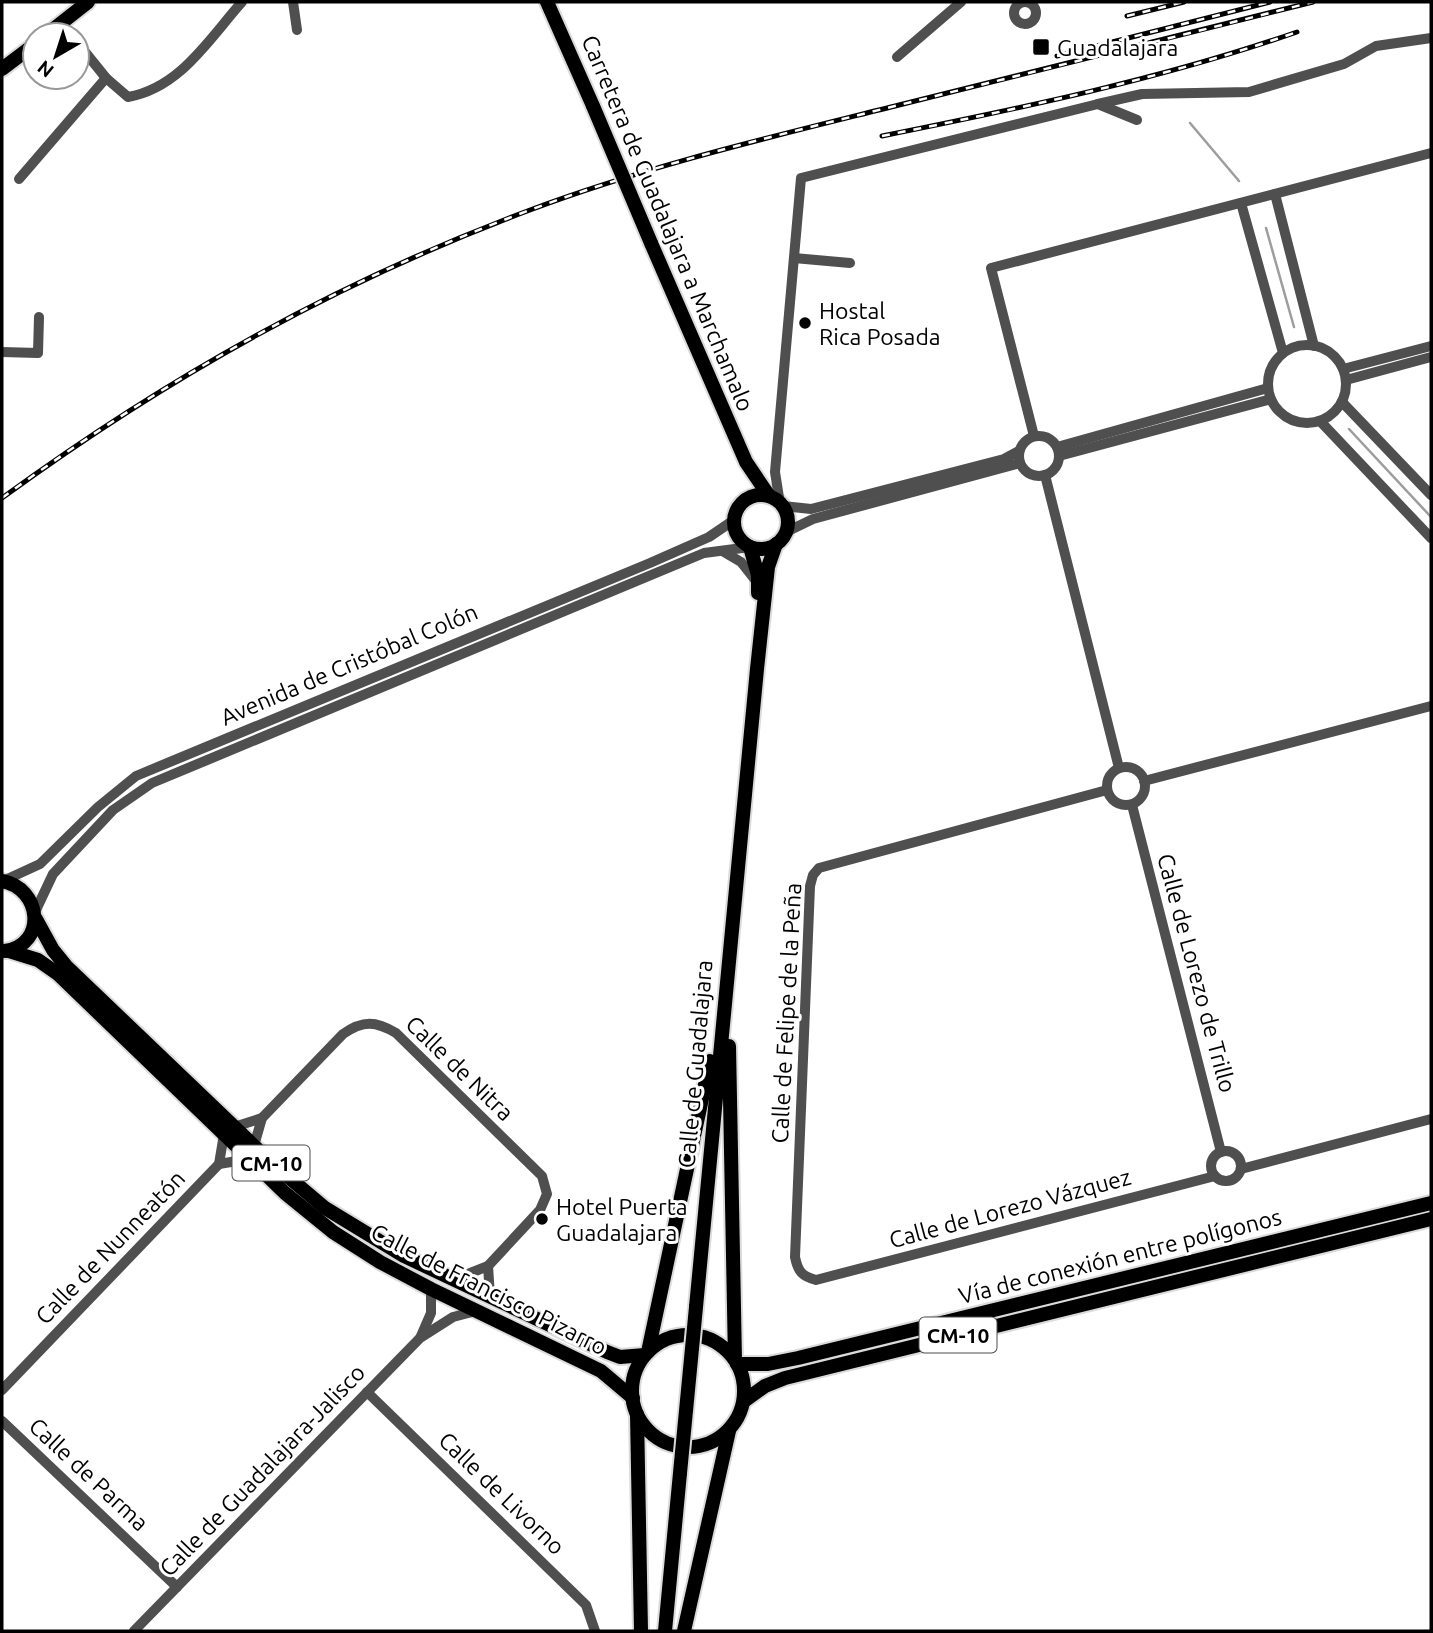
<svg xmlns="http://www.w3.org/2000/svg" width="1433" height="1633" font-family="Ubuntu,sans-serif">
  <style>
    .lines { fill: none; stroke-linecap: round; stroke-linejoin: round }
    .stream { stroke: #9d9d9d; stroke-width: 2.5 }
    .major-casing { stroke: #dbdbdb; stroke-width: 18 }
    .minor { stroke: #4f4f4f; stroke-width: 10 }
    .major { stroke: #000; stroke-width: 14 }
    .rail-casing { stroke: #000; stroke-width: 5 }
    .rail { stroke: #fff; stroke-width: 2.5; stroke-dasharray: 8; stroke-linecap: butt }
    .major-bridge-casing { stroke: #dbdbdb; stroke-width: 18; stroke-linecap: butt }
    .major-bridge { stroke: #000; stroke-width: 14 }
    .poi-dot { fill: #000; stroke: #fff; stroke-width: 2.5 }
    .labels { text-anchor: middle; dominant-baseline: central; stroke-width: 6; stroke-linejoin: round; paint-order: stroke }
    .shield { fill: #fff; stroke: #4c4c4c; stroke-width: 2 }
    .shield-label { font-size: 21px; font-weight: bold; fill: #000 }
    .poi-label { font-size: 23px; fill: #000; stroke: #fff; text-anchor: start }
    .street-label { font-size: 23px; fill: #000; stroke: #fff }
  </style>
  <rect width="100%" height="100%" fill="#fff"/>
  <g class="lines">
    <!-- stream -->
    <g class="stream">
      <polyline points="1190,123 1239,181"/>
      <polyline points="1266,228 1294,327"/>
      <polyline points="1349,429 1431,517"/>
    </g>
    <!-- major casing -->
    <g class="major-casing">
      <g id="major">
        <polyline points="547,2 593,106"/>
        <polyline points="46,35 88,2"/>
        <polyline points="2,69 35,44"/>
        <polyline points="651,243 746,462 769,496"/>
        <circle cx="761" cy="522" r="27"/>
        <polyline points="750,547 758,575 758,593"/>
        <path d="M2,881c39,7 46,63 3,70"/>
        <polyline points="36,919 53,950 66,966 273,1164 325,1208 404,1256 607,1352 620,1357 645,1355"/>
        <polyline points="9,951 38,960 58,974 285,1193 333,1232 380,1262 431,1289 601,1371 633,1398"/>
        <polyline points="729,1046 735,1360"/>
        <polyline points="696,1307 757,669 768,567 776,544"/>
        <circle cx="688" cy="1391" r="56"/>
        <polyline points="648,1352 710,1061"/>
        <polyline points="737,1364 768,1364 798,1358 1431,1203"/>
        <polyline points="744,1401 765,1386 785,1378 1431,1219"/>
        <polyline points="637,1414 641,1631"/>
        <polyline points="665,1631 680,1473"/>
        <polyline points="684,1631 729,1431"/>
      </g>
    </g>
    <!-- minor -->
    <g class="minor">
      <circle cx="1025" cy="13" r="11"/>
      <polyline points="293,2 297,30"/>
      <polyline points="61,23 71,35"/>
      <path d="M77,42l29,36 22,19c52,-9 81,-58 114,-95"/>
      <polyline points="897,57 961,2"/>
      <polyline points="1098,104 1142,94 1249,92 1344,64 1376,46 1431,38"/>
      <polyline points="19,179 106,78"/>
      <polyline points="1275,194 1314,346"/>
      <polyline points="1241,203 1283,353"/>
      <polyline points="794,258 850,263"/>
      <circle cx="1307" cy="384" r="39"/>
      <polyline points="2,352 38,353 39,317"/>
      <polyline points="1343,369 1431,346"/>
      <polyline points="1346,380 1431,357"/>
      <polyline points="1342,402 1431,495"/>
      <polyline points="1320,421 1431,538"/>
      <polyline points="1034,436 991,268 1431,153"/>
      <circle cx="1039" cy="456" r="20"/>
      <polyline points="1057,447 1268,388"/>
      <polyline points="1059,456 1271,399"/>
      <polyline points="1045,475 1119,768"/>
      <polyline points="780,504 775,472 801,178 1098,104 1137,120"/>
      <polyline points="783,506 811,509 1004,459 1019,451"/>
      <polyline points="786,532 813,519 1020,463"/>
      <polyline points="724,552 741,562 756,581"/>
      <circle cx="1126" cy="786" r="19"/>
      <polyline points="1144,781 1431,706"/>
      <path d="M1107,790l-288,78 -6,7 -3,11 -15,371c3,15 7,19 21,23l399,-104"/>
      <polyline points="1132,805 1221,1152"/>
      <polyline points="3,881 40,864 98,807 136,776 650,563 709,537 734,520"/>
      <polyline points="35,912 53,874 113,810 152,783 704,553 750,547"/>
      <polyline points="234,1127 262,1118"/>
      <path d="M254,1146l8,-28 81,-84c20,-14 33,-13 53,-1l146,143 5,18 -7,16 -52,56 -33,13"/>
      <circle cx="1226" cy="1166" r="15"/>
      <polyline points="219,1164 249,1159"/>
      <polyline points="1241,1169 1431,1119"/>
      <polyline points="488,1266 490,1296"/>
      <polyline points="421,1336 431,1313 431,1289"/>
      <polyline points="2,1390 219,1164 224,1134"/>
      <polyline points="367,1392 586,1605 595,1631"/>
      <polyline points="2,1421 177,1587"/>
      <polyline points="134,1631 420,1338 453,1317 476,1311"/>
    </g>
    <!-- major -->
    <use href="#major" class="major"/>
    <!-- rail casing -->
    <g class="rail-casing">
      <g id="rail">
        <polyline points="1127,16 1184,2"/>
        <polyline points="1057,56 1270,2"/>
        <path d="M882,136c140,-28 280,-57 415,-104"/>
        <path d="M2,498c166,-121 335,-216 528,-288 120,-45 245,-74 369,-105 138,-34 276,-68 414,-103"/>
      </g>
    </g>
    <!-- rail -->
    <use href="#rail" class="rail"/>
    <!-- major-bridge casing -->
    <g class="major-bridge-casing">
      <g id="major-bridge">
        <polyline points="593,106 651,243"/>
        <polyline points="680,1473 696,1307"/>
      </g>
    </g>
    <!-- major-bridge -->
    <use href="#major-bridge" class="major-bridge"/>
  </g>
  <!-- markers -->
  <g class="poi-dot">
    <rect x="1032" y="38" width="18" height="18" rx="3.5"/>
    <circle cx="805" cy="323" r="7"/>
    <circle cx="542" cy="1219" r="7"/>
  </g>
  <g class="labels">
    <!-- shield labels -->
    <g class="shield">
      <rect x="232.5" y="1145.5" width="77" height="35" rx="5"/>
      <rect x="919.5" y="1317.5" width="77" height="35" rx="5"/>
    </g>
    <g class="shield-label">
      <text x="271" y="1163">CM-10</text>
      <text x="958" y="1335">CM-10</text>
    </g>
    <!-- poi labels -->
    <g class="poi-label">
      <text x="1057" y="47">Guadalajara</text>
      <text x="819" y="310">Hostal<tspan x="819" dy="26">Rica Posada</tspan></text>
      <text x="556" y="1206">Hotel Puerta<tspan x="556" dy="26">Guadalajara</tspan></text>
    </g>
    <!-- street labels -->
    <g class="street-label">
      <text transform="translate(668 223) rotate(67)">Carretera de Guadalajara a Marchamalo</text>
      <text transform="translate(349 664) rotate(-23)">Avenida de Cristóbal Colón</text>
      <text transform="translate(1197 973) rotate(75)">Calle de Lorezo de Trillo</text>
      <text transform="translate(786 1013) rotate(-87)">Calle de Felipe de la Peña</text>
      <text transform="translate(695 1064) rotate(-85)">Calle de Guadalajara</text>
      <text transform="translate(460 1068) rotate(44)">Calle de Nitra</text>
      <text transform="translate(1010 1208) rotate(-15)">Calle de Lorezo Vázquez</text>
      <text transform="translate(110 1247) rotate(-46)">Calle de Nunneatón</text>
      <text transform="translate(1120 1256) rotate(-14)">Vía de conexión entre polígonos</text>
      <text transform="translate(489 1289) rotate(27)">Calle de Francisco Pizarro</text>
      <text transform="translate(262 1470) rotate(-46)">Calle de Guadalajara-Jalisco</text>
      <text transform="translate(89 1474) rotate(43)">Calle de Parma</text>
      <text transform="translate(502 1493) rotate(44)">Calle de Livorno</text>
    </g>
  </g>
  <!-- border -->
  <rect width="1433" height="1633" fill="none" stroke="#000000" stroke-width="7"/>
  <!-- north arrow -->
  <g transform="translate(56 56) rotate(219)"><circle r="33" fill="#ffffff" stroke="#999999" stroke-width="2"/>
  <path d="M0-5L12 26L0 18L-12 26Z" fill="#000000"/>
  <text y="-10" font-size="19" font-weight="bold" text-anchor="middle" fill="#000000">N</text>
  </g>
</svg>
